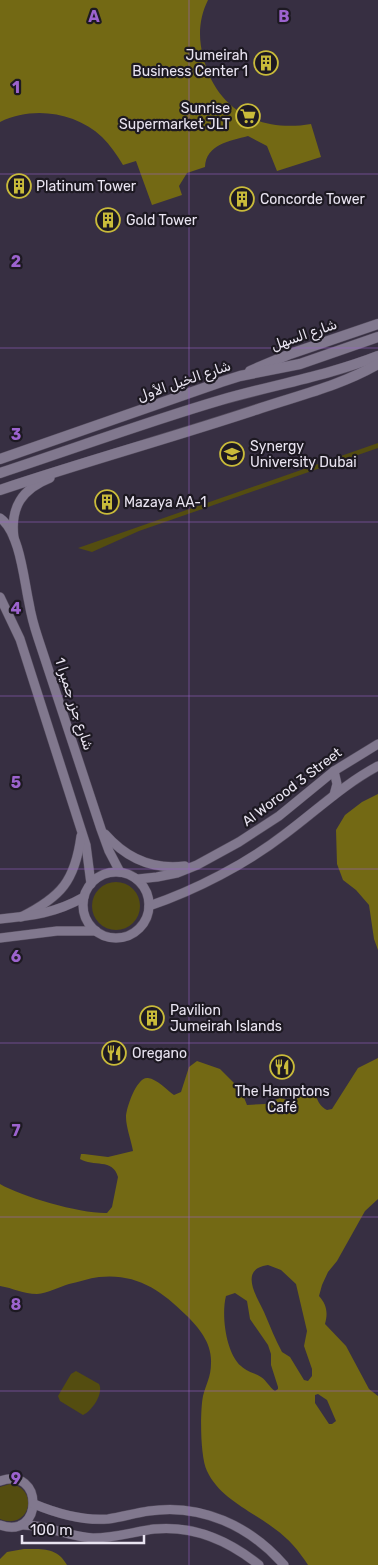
<svg xmlns="http://www.w3.org/2000/svg" width="378" height="1565" font-family="Rubik,'Noto Naskh Arabic',sans-serif">
  <style>
    .green { fill: #544d10 }
    .water { fill: #736914; fill-rule: evenodd }
    .lines { fill: none; stroke-linecap: round; stroke-linejoin: round }
    .tertiary-casing { stroke: #544c5d; stroke-width: 10 }
    .secondary-casing { stroke: #544c5d; stroke-width: 11 }
    .tertiary { stroke: #81788e; stroke-width: 9 }
    .secondary { stroke: #81788e; stroke-width: 10 }
    .grid { fill: none; stroke: #9c63ce; stroke-width: 1; stroke-opacity: 0.55 }
    .labels { text-anchor: middle; dominant-baseline: central; stroke-width: 4.5; stroke-linejoin: round; paint-order: stroke }
    .poi-label { font-size: 14px; fill: #e9e4f1; stroke: #1d1922; text-anchor: start }
    .street-label { font-size: 14px; fill: #e9e4f1; stroke: #1d1922 }
    .grid-label { font-size: 16px; text-anchor: middle; font-weight: bold; fill: #9c63ce; stroke: #1d1922; stroke-width: 4.5; stroke-linejoin: round; paint-order: stroke }
  </style>
  <rect width="100%" height="100%" fill="#372f42"/>
  <!-- green -->
  <g class="green">
    <polygon points="378,443 378,448 139,531 92,552 78,548"/>
    <circle cx="116" cy="906" r="24"/>
    <path d="M76,1371l23,13c5,9 -7,27 -16,31l-23,-14 -2,-5 13,-22z"/>
    <path d="M10,1484c31,5 19,47 -10,35v-32z"/>
  </g>
  <!-- water -->
  <g class="water">
    <path d="M0,0h208c-9,18 -10,37 -5,56 12,53 56,77 108,68l10,33 -44,14 -10,-25 -19,-10c-18,5 -42,8 -43,31l-18,6 -8,13 3,9 -30,10 -16,-44 -13,4c-6,-10 -13,-20 -21,-28 -27,-25 -69,-31 -102,-15z"/>
    <polygon points="378,794 378,950 374,939 369,905 356,890 343,880 337,864 336,830 345,815 362,802"/>
    <path d="M378,1058v141l-13,12 -28,50 -9,11 -6,13 -3,11c8,9 9,17 6,28l21,22 23,43 9,7v169h-70c-9,-14 -19,-26 -33,-36 -23,-18 -55,-30 -68,-58 -7,-14 -7,-60 -4,-75 3,-12 8,-19 8,-33 1,-20 -12,-35 -25,-48 -25,-25 -50,-42 -87,-38 -10,1 -20,5 -30,7 -10,3 -21,9 -32,10 -14,0 -24,-6 -37,-8v-102c22,13 82,30 107,29l5,-6 6,-30c-5,-19 -25,-10 -38,-18l1,-5h3l24,3 25,-6c-2,-11 -7,-24 -7,-34 0,-9 11,-41 22,-39 9,1 19,12 26,17l7,-3 8,-25 8,-6 23,8 21,21 6,15 18,-1 15,-6 12,3 4,-2 10,-11 3,-1c10,6 5,16 18,23l5,-1 26,-41zM268,1265l13,5 15,14 11,47 -3,15 8,23v7l-4,5 -4,-1 -14,-23 -8,-5c-7,-13 -12,-26 -18,-40 -7,-15 -26,-43 4,-47zM235,1293l12,8 3,18 18,26 3,9v11l7,22v2l-3,2c-6,-4 -8,-10 -14,-14 -6,-4 -14,-5 -20,-11 -15,-13 -20,-51 -15,-70zM318,1394l9,6 9,21 -4,3h-3l-14,-21v-8z"/>
    <path d="M24,1549c18,0 33,-2 43,16h-67v-6l7,-7z"/>
  </g>
  <g class="lines">
    <!-- tertiary casing -->
    <g class="tertiary-casing">
      <g id="tertiary">
        <path d="M0,518c20,14 24,63 29,85 2,12 5,23 9,35l63,191 8,22 11,21"/>
        <path d="M14,538c-4,-31 8,-49 36,-60"/>
        <polyline points="0,597 20,639 86,845 91,884"/>
        <polyline points="334,795 337,784 334,771"/>
        <path d="M105,834c21,24 48,36 80,32"/>
        <circle cx="116" cy="905" r="33"/>
        <polyline points="138,879 157,877 177,873 197,865 239,842 279,816 334,771 378,744"/>
        <path d="M149,906c47,-16 97,-42 136,-72 31,-23 59,-50 93,-68"/>
        <path d="M21,917c40,-20 54,-36 60,-81"/>
        <path d="M0,919c32,-3 56,-6 84,-22"/>
        <polyline points="0,938 57,931 96,931"/>
        <path d="M0,1481c44,-16 44,60 0,44"/>
        <path d="M34,1504c24,10 48,17 74,15 14,-2 27,-6 41,-8 52,-8 101,15 135,54"/>
        <path d="M21,1525c25,-1 47,12 72,13 21,0 40,-6 61,-9 40,-4 74,11 105,36"/>
      </g>
    </g>
    <!-- secondary casing -->
    <g class="secondary-casing">
      <g id="secondary">
        <polyline points="250,371 290,354 378,324"/>
        <polyline points="0,459 221,382 240,376 300,364 378,337"/>
        <path d="M0,473c73,-24 146,-51 221,-73 52,-15 106,-24 157,-44"/>
        <path d="M0,490c86,-29 174,-53 261,-82 39,-13 81,-23 117,-44"/>
      </g>
    </g>
    <!-- tertiary -->
    <use href="#tertiary" class="tertiary"/>
    <!-- secondary -->
    <use href="#secondary" class="secondary"/>
  </g>
  <!-- grid -->
  <path class="grid" d="M189,0v1565M0,174h378M0,348h378M0,522h378M0,696h378M0,869h378M0,1043h378M0,1217h378M0,1391h378"/>
  <!-- icons -->
  <defs>
    <g id="building-ring" transform="scale(1.25)"><circle r="9.5" fill="#1d1922" stroke="#c9bb3a" stroke-width="1.5"/><path d="M-4-6H4V6H1V3H-1V6H-4ZM-2.5-4.3h1.7v1.8h-1.7ZM.8-4.3h1.7v1.8H.8ZM-2.5-1h1.7V.8h-1.7ZM.8-1h1.7V.8H.8Z" fill="#c9bb3a"/></g>
    <g id="supermarket-ring" transform="scale(1.25)"><circle r="9.5" fill="#1d1922" stroke="#c9bb3a" stroke-width="1.5"/><path d="M-6-5.5h2.5l.6 2H6L4.5 2H-2.5L-4.4-4H-6ZM-1.5 3.2a1.3 1.3 0 1 0 .1 0ZM3 3.2a1.3 1.3 0 1 0 .1 0Z" fill="#c9bb3a"/></g>
    <g id="university-ring" transform="scale(1.25)"><circle r="9.5" fill="#1d1922" stroke="#c9bb3a" stroke-width="1.5"/><path d="M0-5L7-2L0 1L-7-2ZM-4 1L0 2.5L4 1V4Q0 6-4 4Z" fill="#c9bb3a"/></g>
    <g id="restaurant-ring" transform="scale(1.25)"><circle r="9.5" fill="#1d1922" stroke="#c9bb3a" stroke-width="1.5"/><path d="M-5-6h1v4h1v-4h1v4h1v-4h1v5L-1.5 .5V6h-2V.5L-5-1ZM5-6V6H3V1.5H1.5Q1.5-4 5-6Z" fill="#c9bb3a"/></g>
  </defs>
  <g fill-rule="evenodd">
    <use href="#building-ring" x="266" y="63"/>
    <use href="#supermarket-ring" x="248" y="116"/>
    <use href="#building-ring" x="19" y="186"/>
    <use href="#building-ring" x="242" y="199"/>
    <use href="#building-ring" x="108" y="220"/>
    <use href="#university-ring" x="232" y="454"/>
    <use href="#building-ring" x="107" y="502"/>
    <use href="#building-ring" x="152" y="1018"/>
    <use href="#restaurant-ring" x="114" y="1053"/>
    <use href="#restaurant-ring" x="282" y="1067"/>
  </g>
  <g class="labels">
    <!-- poi labels -->
    <g class="poi-label">
      <text x="248" y="55" text-anchor="end">Jumeirah<tspan x="248" dy="16">Business Center 1</tspan></text>
      <text x="230" y="108" text-anchor="end">Sunrise<tspan x="230" dy="16">Supermarket JLT</tspan></text>
      <text x="36" y="186">Platinum Tower</text>
      <text x="260" y="199">Concorde Tower</text>
      <text x="126" y="220">Gold Tower</text>
      <text x="250" y="446">Synergy<tspan x="250" dy="16">University Dubai</tspan></text>
      <text x="124" y="502">Mazaya AA-1</text>
      <text x="170" y="1010">Pavilion<tspan x="170" dy="16">Jumeirah Islands</tspan></text>
      <text x="132" y="1053">Oregano</text>
      <text x="282" y="1091" text-anchor="middle">The Hamptons<tspan x="282" dy="16">Café</tspan></text>
    </g>
    <!-- street labels -->
    <g class="street-label">
      <text transform="translate(304 335) rotate(-19)">شارع السهل</text>
      <text transform="translate(184 381) rotate(-19)">شارع الخيل الأول</text>
      <text transform="translate(74 704) rotate(72)">شارع جزر جميرا 1</text>
      <text transform="translate(292 787) rotate(-37)">Al Worood 3 Street</text>
    </g>
  </g>
  <g class="grid-label">
    <text x="94" y="22">A</text>
    <text x="284" y="22">B</text>
    <text x="16" y="93">1</text>
    <text x="16" y="267">2</text>
    <text x="16" y="440">3</text>
    <text x="16" y="614">4</text>
    <text x="16" y="788">5</text>
    <text x="16" y="962">6</text>
    <text x="16" y="1136">7</text>
    <text x="16" y="1310">8</text>
    <text x="16" y="1484">9</text>
  </g>
  <!-- scale -->
  <path d="M22 1535v8h122v-8" fill="none" stroke="#e9e4f1" stroke-width="2.5"/>
  <text x="30" y="1535" font-size="15" fill="#e9e4f1" stroke="#1d1922" stroke-width="4" paint-order="stroke">100 m</text>
</svg>
